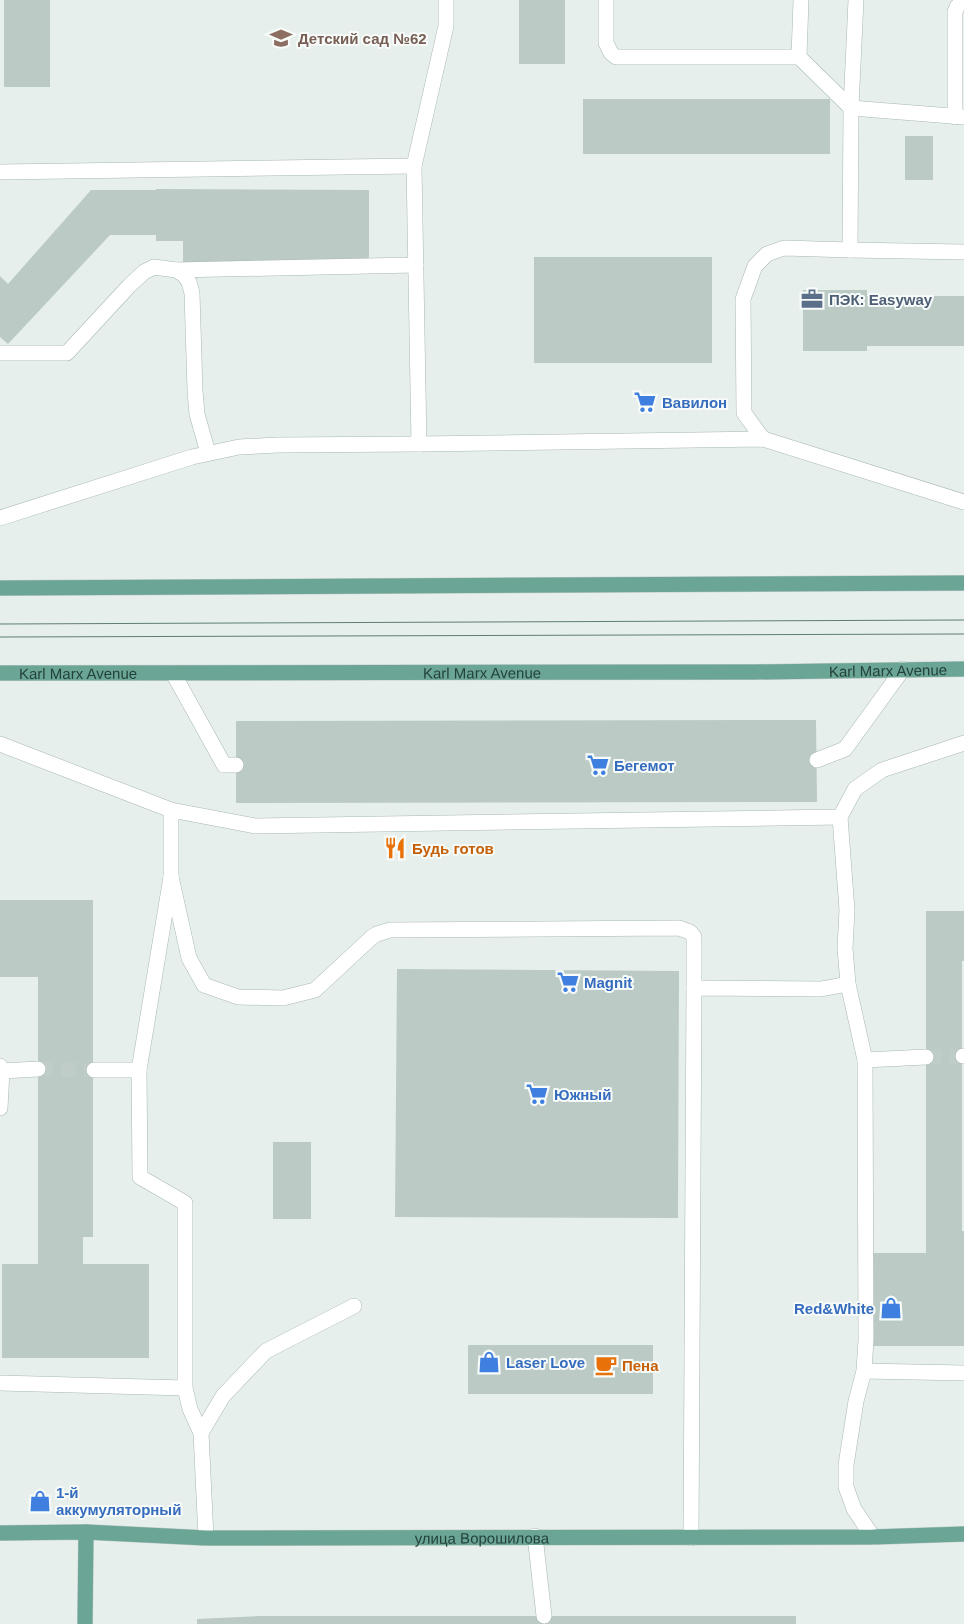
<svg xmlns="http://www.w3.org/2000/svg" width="964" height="1624" font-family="Arial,sans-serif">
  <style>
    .building { fill: #bbcac4 }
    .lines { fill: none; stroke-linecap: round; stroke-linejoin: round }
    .minor-tunnel { stroke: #bfccc8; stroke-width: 15; stroke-dasharray: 15 8; stroke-linecap: butt }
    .minor-casing { stroke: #a8b8b2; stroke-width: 16 }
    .major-casing { stroke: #c2cac8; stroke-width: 16 }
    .minor { stroke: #fff; stroke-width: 15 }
    .major { stroke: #6aa596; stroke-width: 15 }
    .tram { stroke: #5f7d75; stroke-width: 1 }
    .labels { text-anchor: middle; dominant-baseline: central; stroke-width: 4; stroke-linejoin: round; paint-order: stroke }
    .education-label { font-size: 15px; font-weight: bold; fill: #785e54; stroke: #f7fbf9; text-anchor: start }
    .service-label { font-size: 15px; font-weight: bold; fill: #4e5e75; stroke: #f7fbf9; text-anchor: start }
    .shop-label { font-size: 15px; font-weight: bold; fill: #366cbe; stroke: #f7fbf9; text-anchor: start }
    .street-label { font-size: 15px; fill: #24423a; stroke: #f7fbf9 }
    .food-label { font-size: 15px; font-weight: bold; fill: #c56008; stroke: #f7fbf9; text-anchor: start }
  </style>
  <rect width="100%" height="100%" fill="#e6efeb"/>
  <!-- building -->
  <g class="building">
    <rect x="4" y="0" width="46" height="87"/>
    <rect x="519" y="0" width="46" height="64"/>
    <rect x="583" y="99" width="247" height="55"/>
    <rect x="905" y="136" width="28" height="44"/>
    <polygon points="156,189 369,190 369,262 183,262 183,241 156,241 156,235 110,235 8,344 0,337 0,276 8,284 91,190 156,190"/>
    <rect x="534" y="257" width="178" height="106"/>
    <polygon points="803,290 867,290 867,296 964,296 964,346 867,346 867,351 803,351"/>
    <polygon points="816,720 817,802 236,803 236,721"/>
    <polygon points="0,900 93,900 93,1237 83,1237 83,1264 149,1264 149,1358 2,1358 2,1264 38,1264 38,977 0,977"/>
    <polygon points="926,911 964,911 964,961 962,961 962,1231 964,1231 964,1346 871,1346 871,1253 926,1253"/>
    <polygon points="397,969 679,971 678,1218 395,1217"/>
    <rect x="273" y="1142" width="38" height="77"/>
    <rect x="468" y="1345" width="185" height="49"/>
    <polygon points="261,1616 796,1616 796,1624 197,1624 197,1619"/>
  </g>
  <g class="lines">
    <!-- minor-tunnel -->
    <g class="minor-tunnel">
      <polyline points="926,1057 963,1056"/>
      <polyline points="38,1069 94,1070"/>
    </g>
    <!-- minor casing -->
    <g class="minor-casing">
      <g id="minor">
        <polyline points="446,0 446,26 414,166 419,444 763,439 964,502"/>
        <polyline points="606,0 606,43 611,53 616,57 799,57 851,108 964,117"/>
        <polyline points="856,0 851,108 850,250 964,252"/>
        <polyline points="799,57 801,0"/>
        <polyline points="955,117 955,12 957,7 963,0"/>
        <polyline points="0,172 414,166"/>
        <polyline points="176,270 416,265"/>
        <polyline points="0,353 67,353 129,286 144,272 154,267 176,270 184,275 189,282 192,293 195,391 197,414 208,453"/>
        <polyline points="763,439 744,413 743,299 755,266 767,254 784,248 850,250"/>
        <polyline points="0,518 192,457 239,447 278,445 419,444"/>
        <polyline points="173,673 224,765 236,765"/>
        <polyline points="0,744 171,810 255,826 840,817 855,789 882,770 964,743"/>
        <polyline points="817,760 845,749 903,669"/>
        <polyline points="171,877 189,958 204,985 238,997 283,998 315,990 372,937 377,934 390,930 679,928 690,932 694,937 694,988"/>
        <polyline points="848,984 865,1060 926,1057"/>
        <polyline points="963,1056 964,1056"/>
        <polyline points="865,1060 866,1340 864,1371 856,1401 846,1465 846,1487 854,1509 873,1537"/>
        <polyline points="0,1066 2,1071 0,1108"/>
        <polyline points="94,1070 139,1070 171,877 171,810"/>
        <polyline points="139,1070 140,1177 185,1203 185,1388 190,1409 201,1433 206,1538"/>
        <polyline points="2,1071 38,1069"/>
        <polyline points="864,1371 964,1373"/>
        <polyline points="0,1383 185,1388"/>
        <polyline points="201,1433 223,1396 266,1351 354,1306"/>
        <polyline points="535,1536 544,1616"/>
        <polyline points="691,1538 694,988 821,989 848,984 845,948 847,910 840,817"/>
      </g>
    </g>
    <!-- major casing -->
    <g class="major-casing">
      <g id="major">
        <polyline points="0,588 964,583"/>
        <path id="s1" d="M0,673l755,-1 209,-3"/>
        <path id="s2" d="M0,1533l86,-1 120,6 667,-1 91,-3"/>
        <polyline points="85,1624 86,1532"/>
      </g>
    </g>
    <!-- minor -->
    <use href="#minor" class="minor"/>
    <!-- major -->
    <use href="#major" class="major"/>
    <!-- tram -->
    <g class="tram">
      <polyline points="0,624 964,620"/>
      <polyline points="0,637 964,634"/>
    </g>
  </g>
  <!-- icons -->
  <defs>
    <g id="school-bare" transform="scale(1.725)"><path d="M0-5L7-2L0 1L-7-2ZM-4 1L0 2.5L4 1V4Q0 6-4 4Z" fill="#8d6e63" stroke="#f7fbf9" stroke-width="2.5" paint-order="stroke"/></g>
    <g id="office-bare" transform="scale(1.725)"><path d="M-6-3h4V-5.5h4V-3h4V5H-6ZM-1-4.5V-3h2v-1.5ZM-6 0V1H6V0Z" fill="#5c6f8a" stroke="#f7fbf9" stroke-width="2.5" paint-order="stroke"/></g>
    <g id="supermarket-bare" transform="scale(1.725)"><path d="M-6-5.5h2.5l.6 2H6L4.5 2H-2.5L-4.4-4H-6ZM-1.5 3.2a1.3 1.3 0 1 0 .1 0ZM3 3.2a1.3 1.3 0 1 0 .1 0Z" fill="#3f7fe0" stroke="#f7fbf9" stroke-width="2.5" paint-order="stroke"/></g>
    <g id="restaurant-bare" transform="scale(1.725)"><path d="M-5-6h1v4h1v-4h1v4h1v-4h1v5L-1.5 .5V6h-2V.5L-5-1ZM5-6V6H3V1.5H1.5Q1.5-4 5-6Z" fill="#e8710a" stroke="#f7fbf9" stroke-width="2.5" paint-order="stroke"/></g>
    <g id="shop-bare" transform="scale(1.725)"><path d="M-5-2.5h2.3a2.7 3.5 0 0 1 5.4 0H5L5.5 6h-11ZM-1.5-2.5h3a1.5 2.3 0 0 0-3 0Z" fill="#3f7fe0" stroke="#f7fbf9" stroke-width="2.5" paint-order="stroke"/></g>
    <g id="cafe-bare" transform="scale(1.725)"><path d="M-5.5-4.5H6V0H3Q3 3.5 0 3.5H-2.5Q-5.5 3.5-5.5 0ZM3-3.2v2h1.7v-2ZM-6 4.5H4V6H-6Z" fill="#e8710a" stroke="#f7fbf9" stroke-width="2.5" paint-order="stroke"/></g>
  </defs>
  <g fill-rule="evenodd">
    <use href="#school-bare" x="281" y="38"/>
    <use href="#office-bare" x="812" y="299"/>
    <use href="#supermarket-bare" x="645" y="402"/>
    <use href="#supermarket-bare" x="598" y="765"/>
    <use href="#restaurant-bare" x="395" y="848"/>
    <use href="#supermarket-bare" x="568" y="982"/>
    <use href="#supermarket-bare" x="537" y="1094"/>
    <use href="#shop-bare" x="891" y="1308"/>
    <use href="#shop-bare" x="489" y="1362"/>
    <use href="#cafe-bare" x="606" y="1365"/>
    <use href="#shop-bare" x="40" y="1501"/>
  </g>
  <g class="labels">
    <!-- education labels -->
    <g class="education-label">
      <text x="298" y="38">Детский сад №62</text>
    </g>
    <!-- service labels -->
    <g class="service-label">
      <text x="829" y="299">ПЭК: Easyway</text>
    </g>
    <!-- shop labels -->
    <g class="shop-label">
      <text x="662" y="402">Вавилон</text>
      <text x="614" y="765">Бегемот</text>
      <text x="584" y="982">Magnit</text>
      <text x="554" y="1094">Южный</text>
      <text x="874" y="1308" text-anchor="end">Red&amp;White</text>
      <text x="506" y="1362">Laser Love</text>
      <text x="56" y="1492">1-й<tspan x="56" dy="17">аккумуляторный</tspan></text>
    </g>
    <!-- street labels -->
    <g class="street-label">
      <text stroke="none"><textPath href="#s1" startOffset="888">Karl Marx Avenue</textPath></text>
      <text stroke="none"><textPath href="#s1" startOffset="482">Karl Marx Avenue</textPath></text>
      <text stroke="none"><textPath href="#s1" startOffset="78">Karl Marx Avenue</textPath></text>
      <text stroke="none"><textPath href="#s2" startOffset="482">улица Ворошилова</textPath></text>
    </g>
    <!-- food labels -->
    <g class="food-label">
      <text x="412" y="848">Будь готов</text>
      <text x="622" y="1365">Пена</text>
    </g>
  </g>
</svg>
